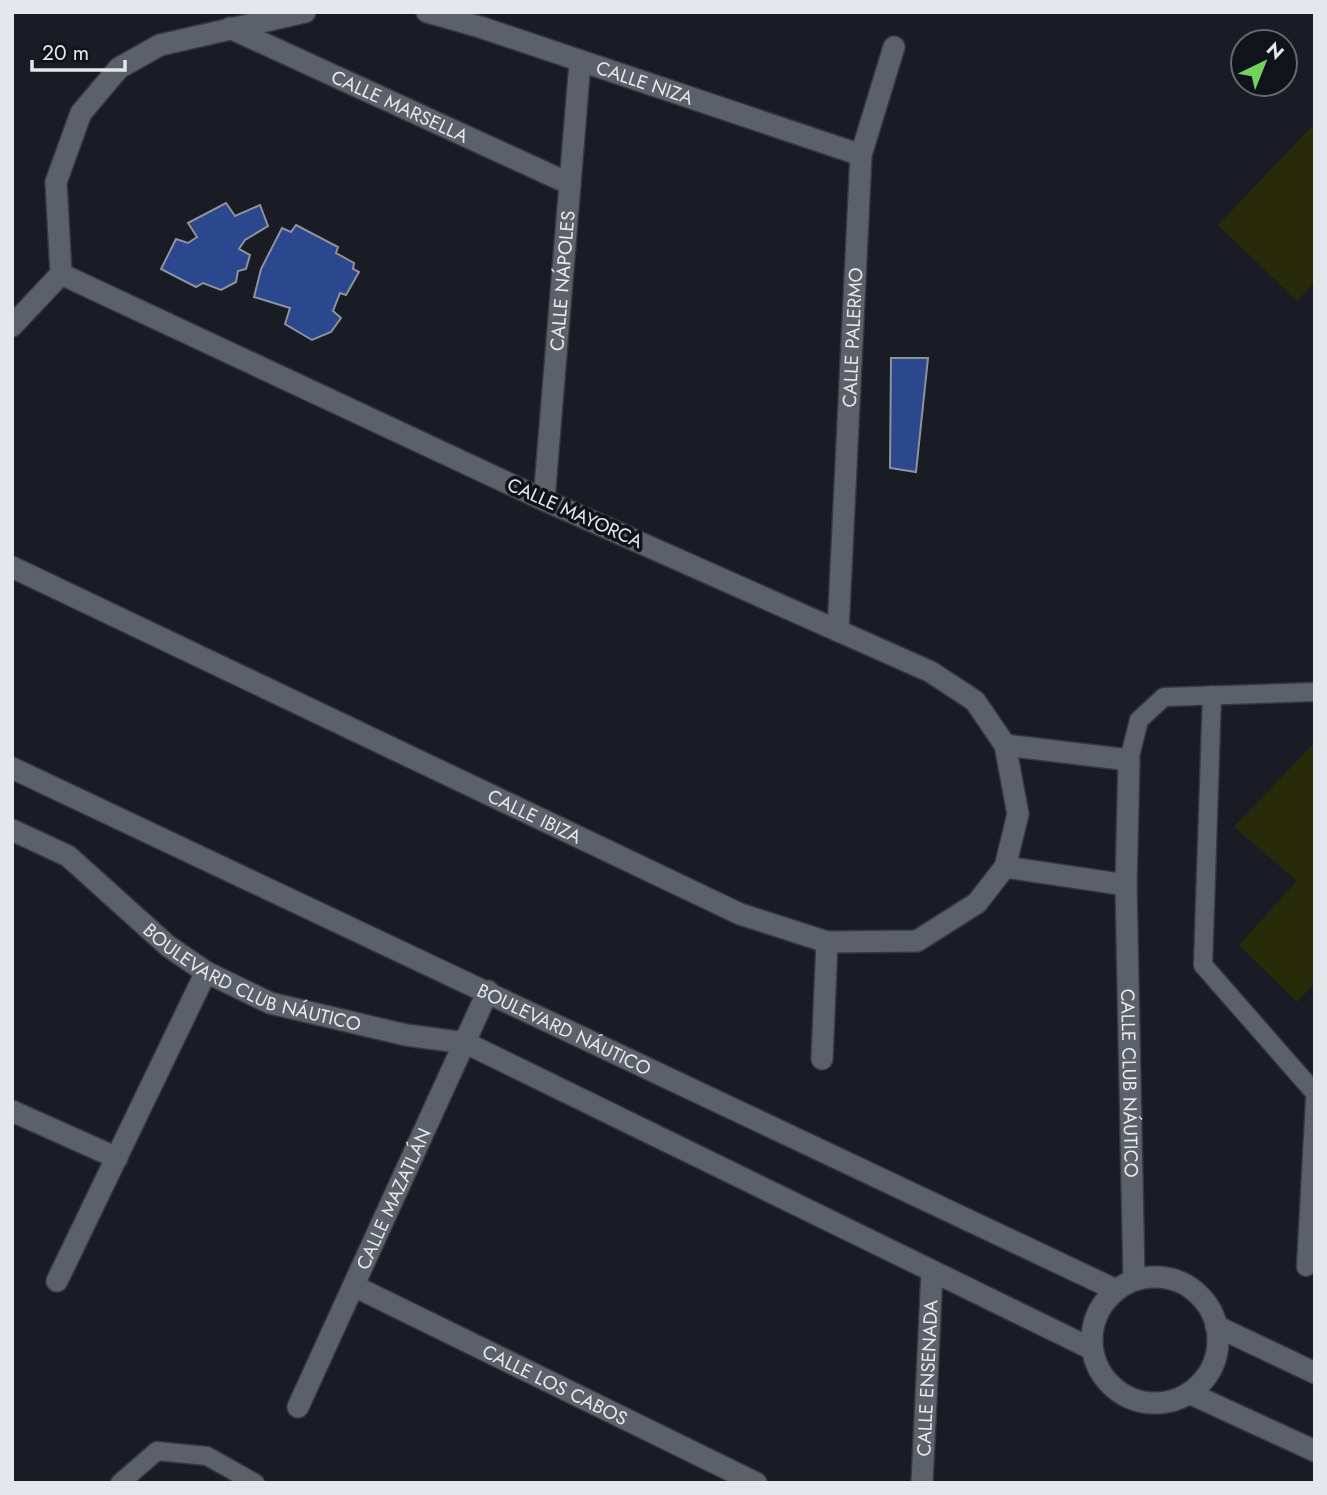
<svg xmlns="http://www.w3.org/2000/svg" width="1327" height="1495" font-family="Jost,sans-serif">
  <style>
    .green { fill: #272b09 }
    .building { fill: #2b478d; stroke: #8d929b; stroke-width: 2 }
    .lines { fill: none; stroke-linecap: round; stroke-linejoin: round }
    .lane-casing { stroke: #36383e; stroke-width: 21 }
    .street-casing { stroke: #36383e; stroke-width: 24 }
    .lane { stroke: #5b6069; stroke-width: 18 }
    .street { stroke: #5b6069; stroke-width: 21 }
    .labels { text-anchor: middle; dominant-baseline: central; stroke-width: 7; stroke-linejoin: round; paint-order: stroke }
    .street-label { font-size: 19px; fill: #e4e7ec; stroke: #10131a }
  </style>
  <rect width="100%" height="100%" fill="#191c24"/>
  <!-- green -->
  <g class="green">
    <polygon points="1315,123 1315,282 1297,301 1218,225"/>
    <polygon points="1315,742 1315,983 1297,1002 1239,945 1297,881 1234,827"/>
  </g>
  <!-- building -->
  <g class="building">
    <polygon points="226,203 235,216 260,205 268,226 245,240 239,249 250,255 246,269 238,271 236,282 221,290 203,283 196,287 161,269 176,239 188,243 197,237 188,223"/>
    <polygon points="296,225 338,247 336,253 354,263 353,269 359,272 346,295 340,293 333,311 341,318 331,332 312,340 285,324 290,308 254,297 261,269 282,228 291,232"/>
    <polygon points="891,358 928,358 916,472 890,468"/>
  </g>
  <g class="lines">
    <!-- lane casing -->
    <g class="lane-casing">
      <g id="lane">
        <polyline points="1212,695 1203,965 1315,1093"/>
        <polyline points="1129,760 1139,720 1164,697 1315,692"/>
        <polyline points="1306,1267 1315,1100"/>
        <polyline points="120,1483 157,1451 207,1456 255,1483"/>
      </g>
    </g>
    <!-- street casing -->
    <g class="street-casing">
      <g id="street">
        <path id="s1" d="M427,12l53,15 381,128"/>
        <path id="s2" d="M230,28l340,156"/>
        <polyline points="12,326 61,274 56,182 81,113 119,68 160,45 305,12"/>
        <path id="s3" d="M544,500l36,-438"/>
        <path id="s4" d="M12,567l728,347 87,28 90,-1 60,-38 28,-36 13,-53 -13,-69 -30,-44 -44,-29 -387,-172 -483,-226"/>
        <path id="s5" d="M838,631l23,-476 33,-108"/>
        <path id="s6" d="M1005,745l124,15 -3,125 8,395"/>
        <path id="s7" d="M12,768l1104,522"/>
        <path id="s8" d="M12,830l56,26 100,90 38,26 64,31 136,32 60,8 626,306"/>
        <polyline points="1005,867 1126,885"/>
        <polyline points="822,1059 827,942"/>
        <polyline points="12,1111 117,1158"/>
        <circle cx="1155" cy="1340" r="63"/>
        <polyline points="57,1281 206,972"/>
        <path id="s9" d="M354,1286l402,197"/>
        <polyline points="1216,1326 1315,1373"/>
        <polyline points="1189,1393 1315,1451"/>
        <path id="s10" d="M298,1407l190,-416"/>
        <path id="s11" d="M922,1483l10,-211"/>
      </g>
    </g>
    <!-- lane -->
    <use href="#lane" class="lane"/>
    <!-- street -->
    <use href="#street" class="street"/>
  </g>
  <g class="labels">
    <!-- street labels -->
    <g class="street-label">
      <text stroke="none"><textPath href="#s1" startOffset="229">CALLE NIZA</textPath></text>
      <text stroke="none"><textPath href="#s2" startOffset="187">CALLE MARSELLA</textPath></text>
      <text stroke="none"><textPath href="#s3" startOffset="220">CALLE NÁPOLES</textPath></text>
      <text stroke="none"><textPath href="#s5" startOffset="294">CALLE PALERMO</textPath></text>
      <text transform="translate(575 513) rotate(24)">CALLE MAYORCA</text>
      <text stroke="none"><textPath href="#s4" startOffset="579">CALLE IBIZA</textPath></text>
      <text stroke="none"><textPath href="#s8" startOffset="287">BOULEVARD CLUB NÁUTICO</textPath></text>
      <text stroke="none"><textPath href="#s7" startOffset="611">BOULEVARD NÁUTICO</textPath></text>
      <text stroke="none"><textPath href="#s6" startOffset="448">CALLE CLUB NÁUTICO</textPath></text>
      <text stroke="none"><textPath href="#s10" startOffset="229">CALLE MAZATLÁN</textPath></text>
      <text stroke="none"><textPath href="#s11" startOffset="105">CALLE ENSENADA</textPath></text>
      <text stroke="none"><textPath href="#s9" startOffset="224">CALLE LOS CABOS</textPath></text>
    </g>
  </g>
  <!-- border -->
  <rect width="1327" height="1495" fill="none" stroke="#e4e7ec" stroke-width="28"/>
  <!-- north arrow -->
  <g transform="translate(1264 63) rotate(43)"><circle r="33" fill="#10131a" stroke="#65686e" stroke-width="2"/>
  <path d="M0-5L12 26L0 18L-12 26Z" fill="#74d25c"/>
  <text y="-10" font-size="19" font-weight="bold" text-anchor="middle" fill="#e4e7ec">N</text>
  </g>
  <!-- scale -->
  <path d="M32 60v10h93v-10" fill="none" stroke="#e4e7ec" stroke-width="3.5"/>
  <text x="42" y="60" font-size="21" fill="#e4e7ec" stroke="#10131a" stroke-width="5" paint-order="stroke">20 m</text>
</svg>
